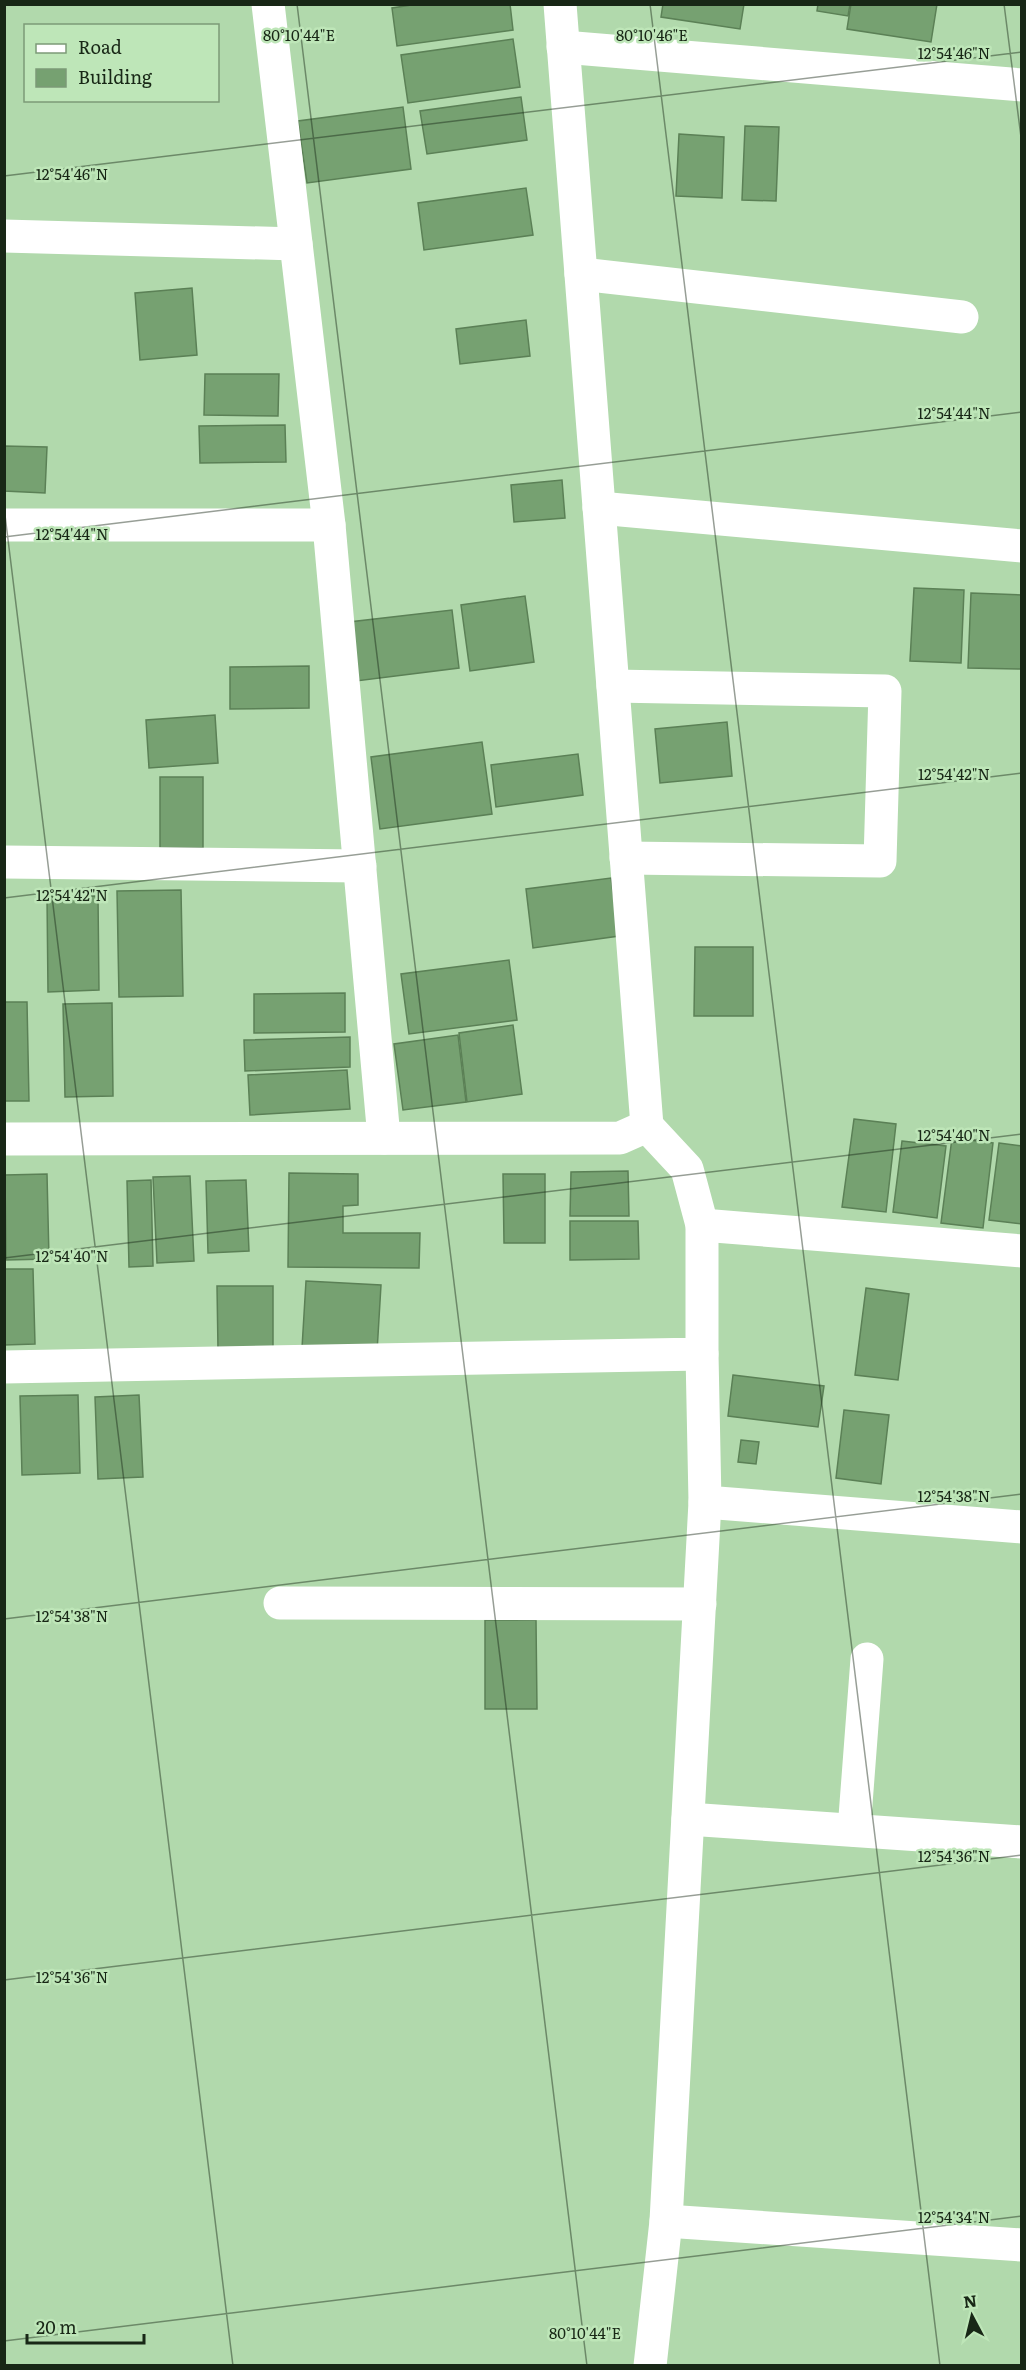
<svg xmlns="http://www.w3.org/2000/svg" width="1026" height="2370" font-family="Literata,serif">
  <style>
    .building { fill: #76a171; stroke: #5b8056; stroke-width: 1.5 }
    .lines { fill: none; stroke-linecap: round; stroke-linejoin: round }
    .minor { stroke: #fff; stroke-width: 33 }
    .ticks { fill: none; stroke: #182716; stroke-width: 1.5; stroke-opacity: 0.45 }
    .ticks-label { font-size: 15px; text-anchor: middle; fill: #182716; stroke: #bee6b8; stroke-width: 5; stroke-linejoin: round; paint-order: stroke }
  </style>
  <rect width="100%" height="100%" fill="#b1d9ac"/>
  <!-- building -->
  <g class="building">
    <polygon points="418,4 510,4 513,30 397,46 392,8"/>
    <polygon points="663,4 744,4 740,29 661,17"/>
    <polygon points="818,4 850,4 848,16 817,11"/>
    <polygon points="851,4 937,4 931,42 847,29"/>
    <polygon points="513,39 520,87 408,103 401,55"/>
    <polygon points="521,97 527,140 427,154 420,111"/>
    <polygon points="403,107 411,169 307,183 298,121"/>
    <polygon points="745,126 779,127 776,201 742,200"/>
    <polygon points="679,134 724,137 722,198 676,196"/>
    <polygon points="526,188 533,235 424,250 418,203"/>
    <polygon points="192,288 197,355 140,360 135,293"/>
    <polygon points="526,320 530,356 460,364 456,329"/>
    <polygon points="205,374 279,374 278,416 204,415"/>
    <polygon points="285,425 286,462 200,463 199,426"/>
    <polygon points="4,446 47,447 45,493 4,491"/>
    <polygon points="562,480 565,518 514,522 511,485"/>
    <polygon points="914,588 964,590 961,663 910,661"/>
    <polygon points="971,593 1022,595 1022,669 968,668"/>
    <polygon points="525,596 534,662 470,671 461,605"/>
    <polygon points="452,610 459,668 356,681 349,622"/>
    <polygon points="309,666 309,708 230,709 230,667"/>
    <polygon points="215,715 218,763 149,768 146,720"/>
    <polygon points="727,722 732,776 660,783 655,729"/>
    <polygon points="482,742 492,814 380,829 371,757"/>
    <polygon points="578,754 583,795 496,807 491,765"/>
    <rect x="160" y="777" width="43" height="71"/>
    <polygon points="611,878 619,936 533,948 526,889"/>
    <polygon points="181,890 183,996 119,997 117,891"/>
    <polygon points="98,896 99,990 48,992 47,897"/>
    <polygon points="695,947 753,947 753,1016 694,1016"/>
    <polygon points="509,960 517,1020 409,1034 401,974"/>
    <polygon points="345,993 345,1032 254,1033 254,994"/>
    <polygon points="4,1002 27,1002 29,1101 4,1101"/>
    <polygon points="112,1003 113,1096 65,1097 63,1004"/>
    <polygon points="513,1025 522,1094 467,1102 459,1033"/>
    <polygon points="458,1035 466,1102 403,1110 394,1044"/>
    <polygon points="350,1037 350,1067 245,1071 244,1040"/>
    <polygon points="347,1070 350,1109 250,1115 248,1075"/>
    <polygon points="854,1119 896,1124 886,1212 842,1207"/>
    <polygon points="952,1138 993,1143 983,1228 941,1223"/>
    <polygon points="902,1141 946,1146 937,1218 893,1212"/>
    <polygon points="999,1143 1022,1146 1022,1224 989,1220"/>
    <polygon points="628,1171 629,1216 570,1216 571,1172"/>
    <polygon points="289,1173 358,1174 358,1205 343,1206 343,1233 420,1233 419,1268 288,1267"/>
    <polygon points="47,1174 49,1259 6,1260 5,1175"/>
    <polygon points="503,1174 545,1174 545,1243 504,1243"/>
    <polygon points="190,1176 194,1261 157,1263 153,1177"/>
    <polygon points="151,1180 153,1266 129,1267 127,1181"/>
    <polygon points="246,1180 249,1251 208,1253 206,1181"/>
    <polygon points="570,1221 638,1221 639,1259 570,1260"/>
    <polygon points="4,1269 33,1269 35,1344 4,1345"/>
    <polygon points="306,1281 381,1285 377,1352 302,1348"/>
    <polygon points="217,1286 273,1286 273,1348 218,1349"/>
    <polygon points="866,1288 909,1294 898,1380 855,1375"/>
    <polygon points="733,1375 824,1386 818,1427 728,1416"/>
    <polygon points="78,1395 80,1473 22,1475 20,1396"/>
    <polygon points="139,1395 143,1477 98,1479 95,1397"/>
    <polygon points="844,1410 889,1415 881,1484 836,1478"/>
    <polygon points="741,1440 759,1442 756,1464 738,1462"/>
    <polygon points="485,1620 536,1620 537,1709 485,1709"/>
  </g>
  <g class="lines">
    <!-- minor -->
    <g class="minor">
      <polyline points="268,4 329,525 384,1138"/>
      <polyline points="563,47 1022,85"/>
      <polyline points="4,236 296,244"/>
      <polyline points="581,274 962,317"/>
      <polyline points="599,508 1022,546"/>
      <polyline points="4,525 329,525"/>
      <polyline points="613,686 885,691 880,861 626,858"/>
      <polyline points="4,862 360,866"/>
      <polyline points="4,1139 620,1138 647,1126"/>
      <polyline points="702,1225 1022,1251"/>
      <polyline points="702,1354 705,1502 1022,1527"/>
      <polyline points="4,1367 702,1354 702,1225 687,1169 647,1126 560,4"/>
      <polyline points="280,1603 700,1604"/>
      <polyline points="688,1819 1022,1842"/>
      <polyline points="854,1830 867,1659"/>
      <polyline points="666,2221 1022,2245"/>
      <polyline points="650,2366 666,2221 705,1502"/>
    </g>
  </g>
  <!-- ticks -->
  <path class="ticks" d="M297,4l290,2362M650,4l290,2362M1004,4l18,141M4,176l1018,-124M4,507l229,1859M4,537l1018,-125M4,898l1018,-125M4,1258l1018,-124M4,1619l1018,-125M4,1980l1018,-125M4,2341l1018,-125"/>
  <g class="ticks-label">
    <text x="299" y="41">80°10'44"E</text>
    <text x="652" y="41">80°10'46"E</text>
    <text x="954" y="59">12°54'46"N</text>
    <text x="72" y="180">12°54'46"N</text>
    <text x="954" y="419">12°54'44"N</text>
    <text x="72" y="540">12°54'44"N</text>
    <text x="954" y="780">12°54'42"N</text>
    <text x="72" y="901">12°54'42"N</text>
    <text x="954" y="1141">12°54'40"N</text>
    <text x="72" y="1262">12°54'40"N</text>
    <text x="954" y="1502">12°54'38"N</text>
    <text x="72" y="1622">12°54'38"N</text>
    <text x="954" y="1862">12°54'36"N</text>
    <text x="72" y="1983">12°54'36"N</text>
    <text x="954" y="2223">12°54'34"N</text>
    <text x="585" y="2339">80°10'44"E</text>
  </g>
  <!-- border -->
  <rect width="1026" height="2370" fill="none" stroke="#182716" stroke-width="12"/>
  <!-- legend -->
  <rect x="24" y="24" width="195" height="78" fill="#bee6b8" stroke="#7c9a77" stroke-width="1.5"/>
  <rect x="36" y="44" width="30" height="9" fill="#ffffff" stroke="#7c9a77" stroke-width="1.5"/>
  <text x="78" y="54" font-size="18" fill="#182716">Road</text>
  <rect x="36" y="69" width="30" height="18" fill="#76a171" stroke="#7c9a77" stroke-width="1.5"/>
  <text x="78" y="84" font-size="18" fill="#182716">Building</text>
  <!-- north arrow -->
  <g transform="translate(972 2316) rotate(353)" stroke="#bee6b8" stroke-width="4.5" paint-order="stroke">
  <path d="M0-4.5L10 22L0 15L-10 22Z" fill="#182716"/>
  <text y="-9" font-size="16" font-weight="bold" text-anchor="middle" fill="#182716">N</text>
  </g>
  <!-- scale -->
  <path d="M27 2334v9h117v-9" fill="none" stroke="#182716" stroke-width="3"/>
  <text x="36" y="2334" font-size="18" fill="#182716" stroke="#bee6b8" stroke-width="4.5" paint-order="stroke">20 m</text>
</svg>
